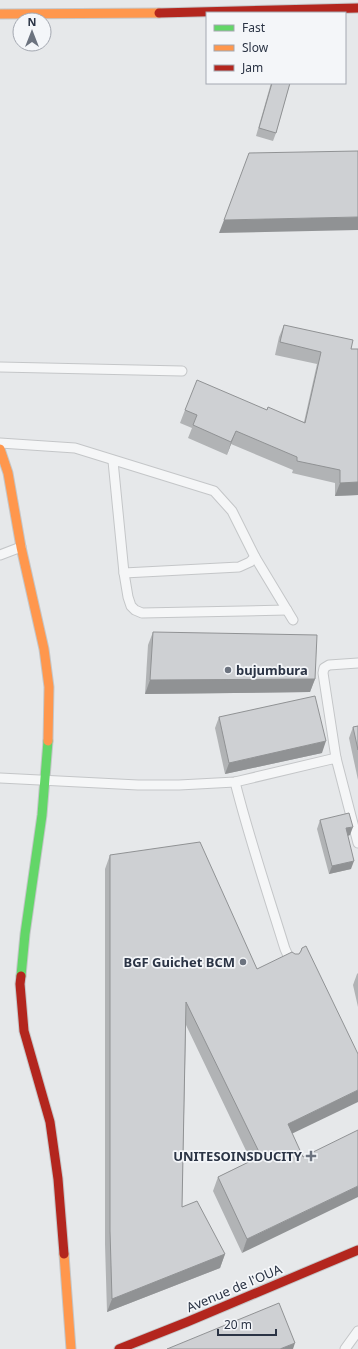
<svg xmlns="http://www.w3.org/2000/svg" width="358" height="1349" font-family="'Noto Sans',sans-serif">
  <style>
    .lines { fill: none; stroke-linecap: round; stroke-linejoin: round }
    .lane-casing { stroke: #c4c6c8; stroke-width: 11 }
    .fast-casing { stroke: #c4c6c8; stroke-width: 11 }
    .slow-casing { stroke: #c4c6c8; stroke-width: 11 }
    .jam-casing { stroke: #c4c6c8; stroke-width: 11 }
    .lane { stroke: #f5f6f7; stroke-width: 9 }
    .fast { stroke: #63d668; stroke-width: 9 }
    .slow { stroke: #ff974d; stroke-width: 9 }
    .jam { stroke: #b3261e; stroke-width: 9 }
    .wall { fill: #b1b3b5 }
    .shaded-wall { fill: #909294 }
    .building { fill: #ced0d3; stroke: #909294 }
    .poi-dot { fill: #6c737f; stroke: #f4f6f9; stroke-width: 1.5 }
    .labels { text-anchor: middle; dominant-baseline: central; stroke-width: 3.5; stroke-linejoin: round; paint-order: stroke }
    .poi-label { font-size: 13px; font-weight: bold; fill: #2b3445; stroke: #f4f6f9; text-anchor: end }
    .street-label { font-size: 13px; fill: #2b3445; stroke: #f4f6f9 }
  </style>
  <rect width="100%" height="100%" fill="#e6e8ea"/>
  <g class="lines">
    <!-- lane casing -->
    <g class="lane-casing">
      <g id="lane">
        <polyline points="0,367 182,371"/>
        <polyline points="0,443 75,448 214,491 232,511 255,557 293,620"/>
        <polyline points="113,461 124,573 128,597 131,606 135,610 142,613 287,610"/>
        <polyline points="0,555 21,547"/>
        <polyline points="124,573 239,567 250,562 255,557"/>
        <polyline points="336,758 323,673 324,668 329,665 358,663"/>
        <polyline points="0,778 138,785 179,785 235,782 336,758 358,843"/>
        <path d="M235,782c14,56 33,112 50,167l6,13"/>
        <polyline points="345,1349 358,1331"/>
      </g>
    </g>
    <!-- fast casing -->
    <g class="fast-casing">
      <polyline id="fast" points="21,976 25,934 42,815 48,741"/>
    </g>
    <!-- slow casing -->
    <g class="slow-casing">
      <g id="slow">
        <polyline points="0,14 159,13"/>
        <polyline points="0,449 8,473 21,547 44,649 49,687 48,741"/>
        <polyline points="64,1254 71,1349"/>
      </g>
    </g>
    <!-- jam casing -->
    <g class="jam-casing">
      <g id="jam">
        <polyline points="159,13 358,8"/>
        <polyline points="21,976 20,984 24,1031 50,1122 58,1179 64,1254"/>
        <polyline points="119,1349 187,1322 358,1250"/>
      </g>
    </g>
    <!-- lane -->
    <use href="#lane" class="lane"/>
    <!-- fast -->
    <use href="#fast" class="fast"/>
    <!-- slow -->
    <use href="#slow" class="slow"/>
    <!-- jam -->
    <use href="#jam" class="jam"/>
  </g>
  <!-- wall -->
  <g class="wall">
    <polygon points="271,83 290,83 276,133 273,141 256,136"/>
    <polygon points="284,325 351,349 358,495 335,496 335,483 292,473 293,470 231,444 227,455 188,438 192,428 180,423 185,410 267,410 304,422 317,364 275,355 279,337"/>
    <polygon points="153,632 315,679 310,692 145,694 148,645"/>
    <polygon points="219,717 322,753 225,774 215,728"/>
    <polygon points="358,726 358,780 349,738 353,727"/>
    <polygon points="320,820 350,835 348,836 351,869 329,874 317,829"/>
    <polygon points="110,855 257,969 295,954 299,954 302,948 292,1133 242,1253 213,1191 218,1177 251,1161 186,1025 182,1207 225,1254 220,1268 107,1312 105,1244 105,869"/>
    <polygon points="358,973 358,1007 353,985 357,974"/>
  </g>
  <!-- shaded-wall -->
  <g class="shaded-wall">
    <polygon points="358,217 358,230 219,233 224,220"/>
    <polygon points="236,431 231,444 227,455 231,442"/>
    <polygon points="358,482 358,495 335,496 340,483"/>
    <polygon points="315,679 310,692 145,694 150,680"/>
    <polygon points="326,741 322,753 225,774 229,763"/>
    <polygon points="353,827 350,835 343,837 346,828"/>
    <polygon points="354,861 351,869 329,874 332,866"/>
    <polygon points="358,1090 358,1102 283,1138 288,1124"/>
    <polygon points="358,1186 358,1197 242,1253 247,1239"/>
    <polygon points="225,1254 220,1268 107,1312 112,1299"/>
    <polygon points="295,1343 293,1349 280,1349"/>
  </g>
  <!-- building -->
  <g class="building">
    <polygon points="272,83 290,83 276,133 259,128"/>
    <polygon points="358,151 358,217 224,220 249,153"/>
    <polygon points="284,325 353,340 351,349 358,349 358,482 340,483 340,470 297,461 297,457 236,431 231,442 193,425 197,415 185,410 197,380 267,410 268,407 305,423 321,352 280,342"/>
    <polygon points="153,632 317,635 315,679 150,680"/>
    <polygon points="315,696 326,741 229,763 219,717"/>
    <polygon points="358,726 358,750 353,727"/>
    <polygon points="349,813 353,827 346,828 354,861 332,866 320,820"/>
    <polygon points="200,842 257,969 292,952 295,954 299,954 301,951 302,948 306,946 358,1054 358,1090 288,1124 303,1157 358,1130 358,1186 247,1239 218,1177 261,1156 186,1002 182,1207 197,1201 225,1254 112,1299 110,1231 110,855"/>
    <polygon points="279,1303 295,1343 280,1349 167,1349"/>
  </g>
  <!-- markers -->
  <g class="poi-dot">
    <circle cx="228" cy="670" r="4"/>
    <circle cx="243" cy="962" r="4"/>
    <path d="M309 1150h4v4h4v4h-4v4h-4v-4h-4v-4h4z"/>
  </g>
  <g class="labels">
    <!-- poi labels -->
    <g class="poi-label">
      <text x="236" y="670" text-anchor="start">bujumbura</text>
      <text x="235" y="962">BGF Guichet BCM</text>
      <text x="302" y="1156">UNITESOINSDUCITY</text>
    </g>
    <!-- street labels -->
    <g class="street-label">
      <text transform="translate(234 1288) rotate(-23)">Avenue de l'OUA</text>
    </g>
  </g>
  <!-- legend -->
  <rect x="206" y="12" width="140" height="72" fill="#f4f6f9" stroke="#a4a8b1"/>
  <rect x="214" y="25" width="20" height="6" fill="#63d668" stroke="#a4a8b1"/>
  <text x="242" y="32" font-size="12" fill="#2b3445">Fast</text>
  <rect x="214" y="45" width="20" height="6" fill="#ff974d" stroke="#a4a8b1"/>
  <text x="242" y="52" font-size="12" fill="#2b3445">Slow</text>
  <rect x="214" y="65" width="20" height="6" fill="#b3261e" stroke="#a4a8b1"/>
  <text x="242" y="72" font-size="12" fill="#2b3445">Jam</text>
  <!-- north arrow -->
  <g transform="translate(32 32)"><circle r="19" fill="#f4f6f9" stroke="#a4a8b1"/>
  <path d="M0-3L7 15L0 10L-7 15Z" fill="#6c737f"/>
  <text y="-6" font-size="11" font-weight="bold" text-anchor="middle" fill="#2b3445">N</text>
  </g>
  <!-- scale -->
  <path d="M218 1329v6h58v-6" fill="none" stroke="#2b3445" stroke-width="2"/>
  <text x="224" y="1329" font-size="12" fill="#2b3445" stroke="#f4f6f9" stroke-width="3" paint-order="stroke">20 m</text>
</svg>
